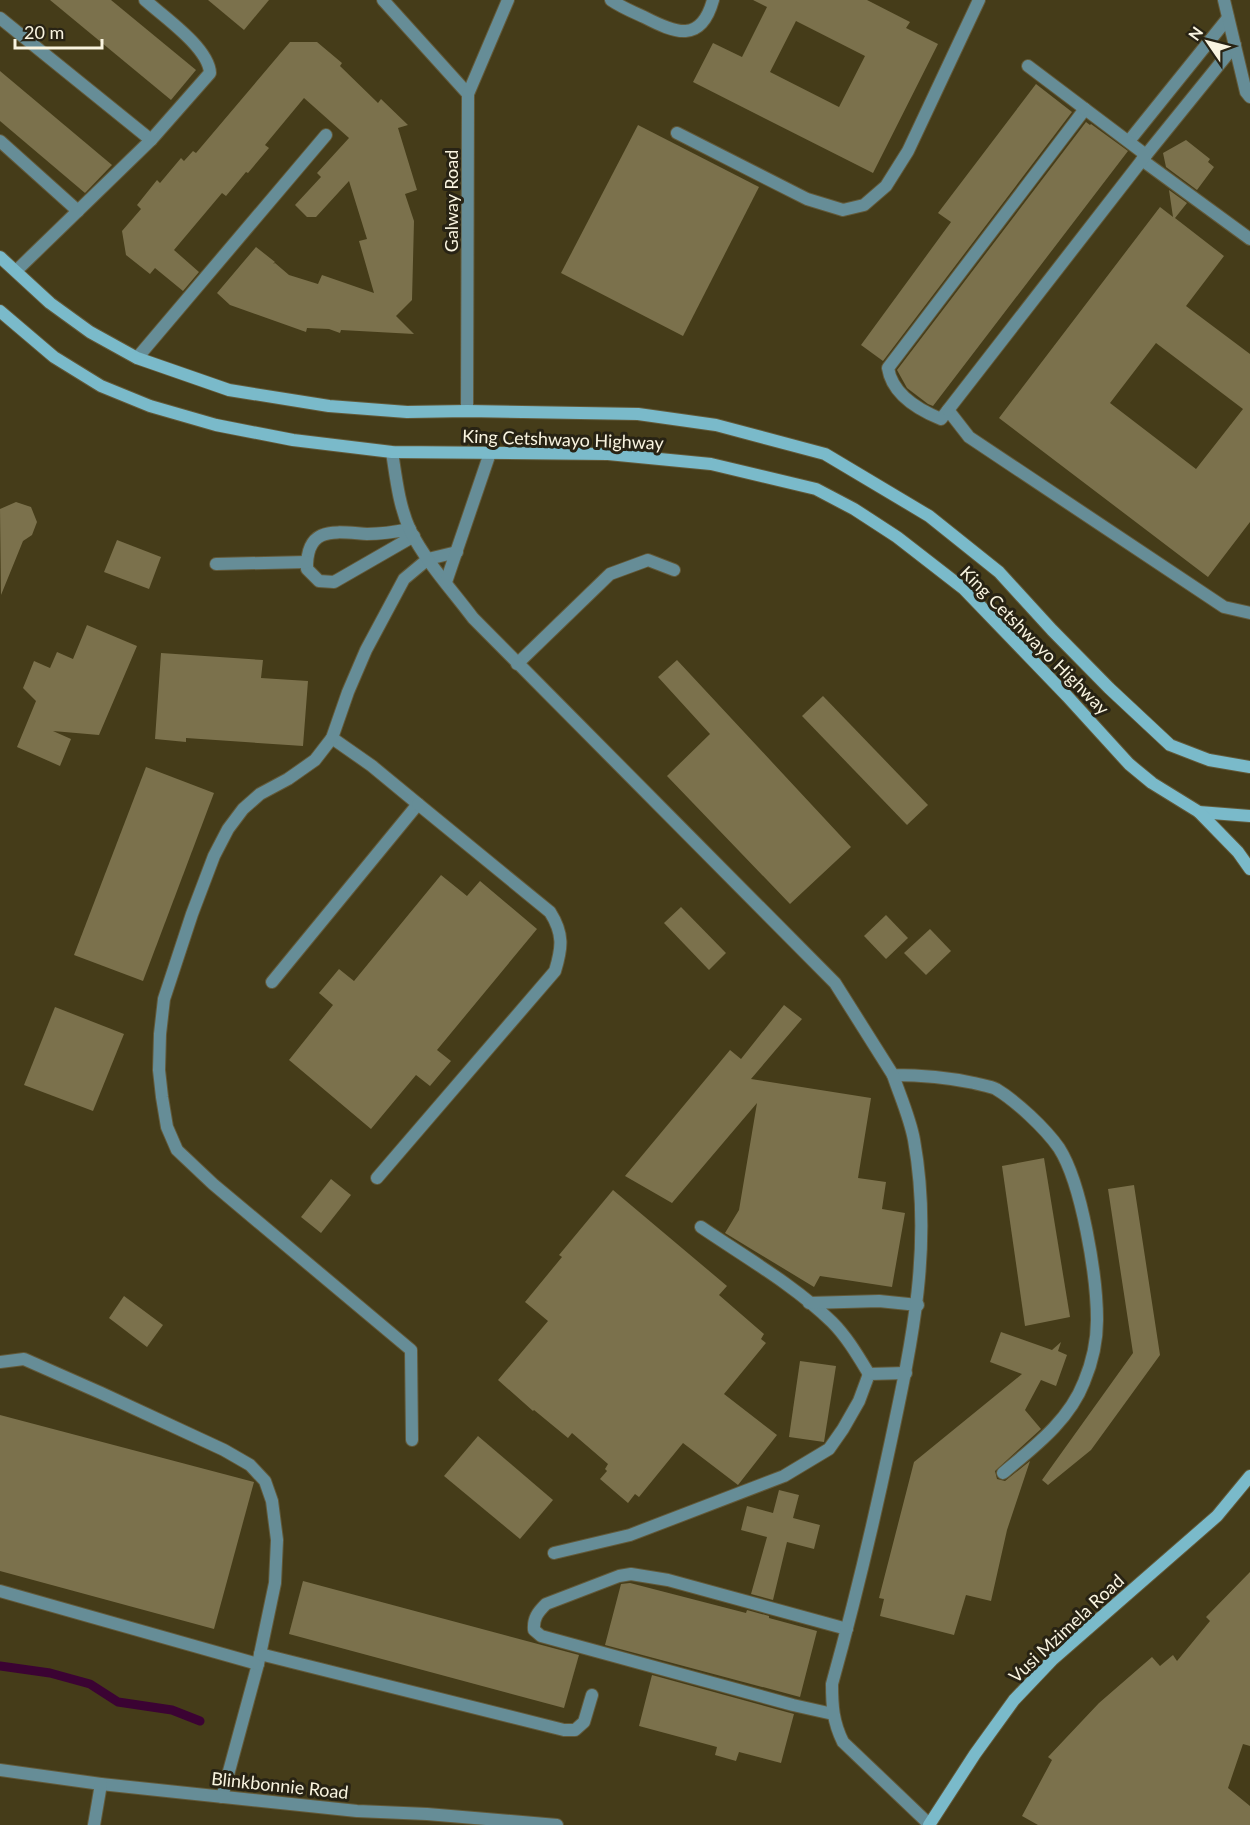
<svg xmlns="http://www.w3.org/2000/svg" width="1250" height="1825" font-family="Lato,sans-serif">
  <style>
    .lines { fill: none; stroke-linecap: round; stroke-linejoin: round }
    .stream { stroke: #3b0333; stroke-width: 9 }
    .building { fill: #7b714c; fill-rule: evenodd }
    .lane-casing { stroke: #625939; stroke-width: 14 }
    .street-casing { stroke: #625939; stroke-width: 14 }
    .secondary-casing { stroke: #625939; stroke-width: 14 }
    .lane { stroke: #668d97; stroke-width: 12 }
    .street { stroke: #668d97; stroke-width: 12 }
    .secondary { stroke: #7abaca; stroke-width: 12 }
    .labels { text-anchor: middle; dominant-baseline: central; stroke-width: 6; stroke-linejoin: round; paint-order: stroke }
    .street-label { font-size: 18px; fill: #f9f4e0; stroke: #282314 }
  </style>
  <rect width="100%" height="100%" fill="#453c19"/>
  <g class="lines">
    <!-- stream -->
    <polyline class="stream" points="0,1666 50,1673 90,1684 118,1702 172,1710 200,1721"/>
  </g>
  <!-- building -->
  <g class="building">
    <polygon points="50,0 111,0 196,70 171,100"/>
    <polygon points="208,0 269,0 244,30"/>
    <path d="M753,0h114l43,22 -4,6 32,16 -65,129 -180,-91 20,-39 29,14 25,-50zM796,21l69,35 -26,51 -69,-35z"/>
    <polygon points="290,42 317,42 342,63 340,66 378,103 381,99 408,125 398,128 417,190 405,194 414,221 412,300 396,316 414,334 341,330 340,333 329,329 307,328 306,332 230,305 217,293 256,247 275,262 273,264 275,263 289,275 318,284 322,275 374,293 359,241 367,239 349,181 316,217 307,217 295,205 321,177 317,173 349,138 304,98 265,145 269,148 248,173 246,172 226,196 222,193 174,250 199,272 183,291 155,268 150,274 126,255 122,231 141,209 137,205 157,180 160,183 181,158 184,161 193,151 196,153"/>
    <polygon points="0,71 112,165 85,193 0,121"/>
    <polygon points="1036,84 1072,112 883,361 861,345 951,222 938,213"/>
    <polygon points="1086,122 1090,125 1091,124 1128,151 933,406 928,404 907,388 897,370"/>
    <polygon points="638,125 759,187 683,336 561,273"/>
    <polygon points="1186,140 1210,159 1208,162 1214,167 1197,190 1166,167 1163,153"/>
    <path d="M1169,190l18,13 -12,15 49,38 -38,50 64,48v168l-42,55 -209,-159 161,-211 13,10zM1156,343l87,66 -47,60 -86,-66z"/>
    <polygon points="16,502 31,507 37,522 32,535 23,541 1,595 0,509"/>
    <polygon points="117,540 161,557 149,589 104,572"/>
    <polygon points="87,625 137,646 99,735 53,731 71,739 60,766 17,747 36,701 23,688 34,661 50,668 57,652 73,659"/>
    <polygon points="161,653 263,660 261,678 308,681 303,746 186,738 186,742 155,739"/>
    <polygon points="677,660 851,847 790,904 667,776 710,734 658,677"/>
    <polygon points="823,696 928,805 907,825 802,716"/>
    <polygon points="146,767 214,793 143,981 74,955"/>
    <polygon points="441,875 467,896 480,881 537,929 437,1050 451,1061 430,1086 416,1075 371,1129 289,1060 333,1005 319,993 339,969 354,981"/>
    <polygon points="681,907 726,953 709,970 664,923"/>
    <polygon points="886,915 908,938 886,959 864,936"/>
    <polygon points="930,929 951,951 926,975 904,953"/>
    <polygon points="784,1005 802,1019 751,1079 871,1098 858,1178 886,1182 882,1209 905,1213 892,1287 820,1276 814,1287 725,1233 739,1210 757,1103 672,1203 625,1176 730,1050 741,1059"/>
    <polygon points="55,1007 124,1034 93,1111 24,1085"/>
    <polygon points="1044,1158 1070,1317 1025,1326 1002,1166"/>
    <polygon points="331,1179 351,1195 321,1233 301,1217"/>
    <polygon points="1134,1185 1160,1355 1091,1450 1048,1485 1042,1480 1133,1353 1108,1189"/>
    <polygon points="613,1190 727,1286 719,1295 764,1334 761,1339 766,1343 724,1394 777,1435 738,1485 683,1443 639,1497 635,1494 628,1503 600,1479 607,1471 605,1469 608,1464 572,1433 568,1438 534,1410 533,1411 498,1380 548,1321 525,1302 562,1257 559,1255"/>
    <polygon points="124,1296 163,1325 147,1347 109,1318"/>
    <polygon points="1001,1332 1052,1350 1061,1342 1058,1351 1067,1355 1056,1386 1041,1380 1025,1410 1041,1429 995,1471 997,1479 1005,1481 1030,1461 1007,1530 991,1601 966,1595 954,1635 880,1616 884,1599 879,1598 914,1462 1022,1374 990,1362"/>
    <polygon points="800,1361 836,1366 824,1442 789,1437"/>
    <polygon points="0,1415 254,1482 214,1629 0,1571"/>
    <polygon points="478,1436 553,1500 520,1539 444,1476"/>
    <polygon points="779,1490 799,1495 793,1518 820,1525 814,1549 787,1542 773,1600 751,1594 767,1537 741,1530 747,1506 773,1513"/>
    <polygon points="1250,1572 1250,1746 1243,1744 1228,1788 1250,1806 1250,1825 1038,1825 1022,1816 1052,1760 1048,1757 1099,1703 1152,1657 1160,1666 1173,1655 1177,1661 1210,1621 1206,1617"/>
    <polygon points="303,1581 579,1655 564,1708 289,1634"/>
    <polygon points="630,1583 746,1613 747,1610 769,1616 769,1618 817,1631 800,1697 605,1645 621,1584"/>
    <polygon points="652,1675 794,1714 781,1763 739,1752 736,1761 715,1755 717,1747 639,1726"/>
  </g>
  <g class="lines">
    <!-- lane casing -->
    <g class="lane-casing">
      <g id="lane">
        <path d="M611,0c10,7 22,12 33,17 31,16 57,27 69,-17"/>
        <polyline points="0,18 151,140"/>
        <path d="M1085,109l-197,259c4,26 31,42 53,51l7,-9 21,27 255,170 26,6"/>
        <polyline points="677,133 807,199 843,210 864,205 886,186 908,151 979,0"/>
        <polyline points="0,141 78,211"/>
        <polyline points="1129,141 1228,18"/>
        <polyline points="1146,155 1235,45"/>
        <polyline points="1142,160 1250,239"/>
        <path d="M16,271l135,-131 59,-67c-1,-25 -47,-57 -65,-73"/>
        <polyline points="137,358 326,135"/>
        <polyline points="948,410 1146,155 1028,66"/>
        <path d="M410,529c-15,3 -28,5 -43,5 -32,-2 -61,-9 -60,35l12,12 15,1 80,-46"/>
        <polyline points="216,564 307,562"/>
        <polyline points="517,664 610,574 648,560 674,570"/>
        <polyline points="272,982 418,804 372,766 332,738"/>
        <path d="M377,1178l178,-207c7,-23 9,-37 -5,-59l-132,-108"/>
        <path d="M701,1227c44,30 93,58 131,95 15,15 26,34 37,52"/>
        <polyline points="809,1303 879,1301 918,1305"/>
        <polyline points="0,1362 24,1359 101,1393 224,1450 250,1465 265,1481 272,1501 277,1540 275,1583 258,1664 222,1797"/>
        <polyline points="412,1440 411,1350 213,1184 177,1150 167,1127 162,1097 159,1070 160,1034 164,999 192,914 214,856 228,829 243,809 260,794 288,779 315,760 332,738 348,692 366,650 404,579 428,559 457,552"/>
        <polyline points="554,1553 630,1535 784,1476 829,1449 843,1429 859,1401 869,1374 906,1373"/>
        <polyline points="0,1591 258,1664"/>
        <polyline points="260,1654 564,1730 575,1730 584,1722 592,1695"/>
        <path d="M833,1714l-40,-9 -252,-69 -7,-6c-1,-12 4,-18 12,-26l73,-28 12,-2 37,6 179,49"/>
      </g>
    </g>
    <!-- street casing -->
    <g class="street-casing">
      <g id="street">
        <polyline points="383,0 468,94"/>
        <polyline points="1224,0 1246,92 1250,97"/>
        <polyline points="467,411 468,94 508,0"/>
        <path d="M392,452c4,26 7,54 18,78 16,32 42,60 63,88l362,365 58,92c28,0 53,2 81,8 7,2 16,3 22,6 20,12 49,39 63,59 23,36 38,129 38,172 0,21 -5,43 -13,62 -15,39 -50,65 -81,91"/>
        <polyline points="446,582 490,453"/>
        <path d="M893,1075c7,21 17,43 21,65 19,106 -2,202 -24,305 -17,80 -36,160 -58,239 0,22 1,38 11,58l86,82"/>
        <polyline points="0,1770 101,1784 357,1811 427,1814 557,1825"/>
        <polyline points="94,1825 101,1784"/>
      </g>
    </g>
    <!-- secondary casing -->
    <g class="secondary-casing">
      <g id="secondary">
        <polyline points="0,257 50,303 90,332 137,358 229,390 329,406 407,412 467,411 638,414 716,425 825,454 929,516 999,572 1052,630 1109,688 1170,745 1209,760 1250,767"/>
        <polyline points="0,311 54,357 101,386 150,406 216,425 293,440 392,452 608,454 711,464 816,489 854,509 897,537 964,589 1067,696 1129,764 1152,783 1199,812 1250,816"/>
        <polyline points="1199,812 1238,852 1250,869"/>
        <polyline points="929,1825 975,1754 1014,1700 1052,1660 1217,1516 1250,1476"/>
      </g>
    </g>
    <!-- lane -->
    <use href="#lane" class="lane"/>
    <!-- street -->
    <use href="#street" class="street"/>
    <!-- secondary -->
    <use href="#secondary" class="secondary"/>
  </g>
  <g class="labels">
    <!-- street labels -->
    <g class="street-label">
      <text transform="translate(451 201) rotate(-90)">Galway Road</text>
      <text transform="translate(563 439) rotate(2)">King Cetshwayo Highway</text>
      <text transform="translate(1035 640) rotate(45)">King Cetshwayo Highway</text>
      <text transform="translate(1066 1628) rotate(-43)">Vusi Mzimela Road</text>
      <text transform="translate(280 1785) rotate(6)">Blinkbonnie Road</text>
    </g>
  </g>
  <!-- north arrow -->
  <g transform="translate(1208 42) rotate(305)" stroke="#282314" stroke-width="4.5" paint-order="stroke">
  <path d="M0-4.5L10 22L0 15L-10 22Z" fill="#f9f4e0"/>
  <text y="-9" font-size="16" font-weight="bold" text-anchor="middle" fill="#f9f4e0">N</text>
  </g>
  <!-- scale -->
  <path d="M15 39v9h87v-9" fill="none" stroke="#f9f4e0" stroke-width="3"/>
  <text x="24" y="39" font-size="18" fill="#f9f4e0" stroke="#282314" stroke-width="4.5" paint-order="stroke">20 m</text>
</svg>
